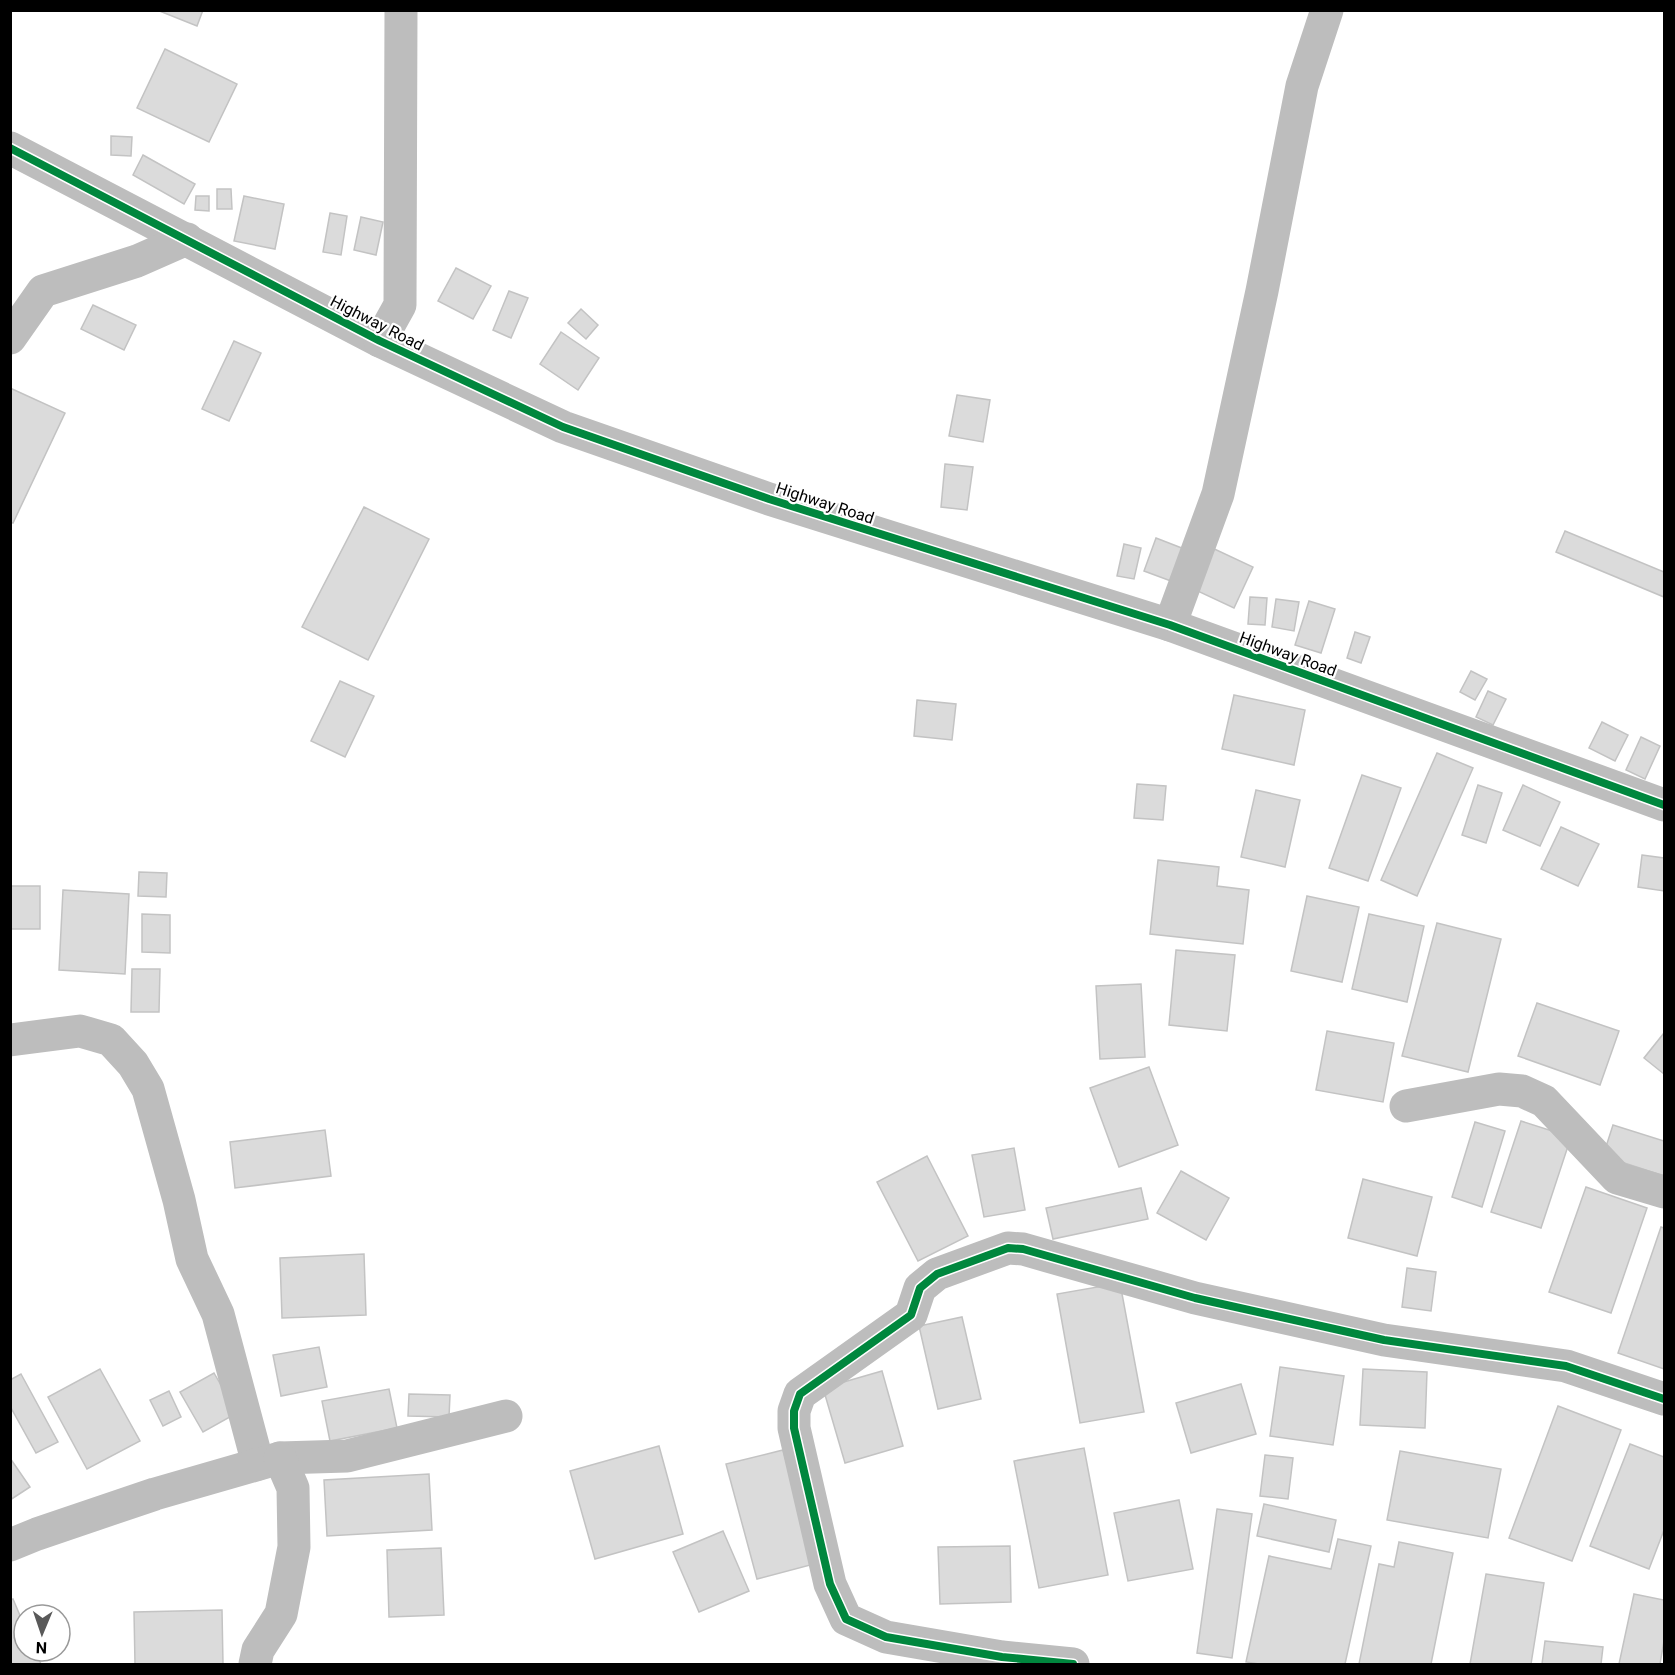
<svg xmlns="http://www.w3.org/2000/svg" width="1675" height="1675" font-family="Roboto,sans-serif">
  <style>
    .building { fill: #dbdbdb; stroke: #c3c3c3; stroke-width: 1.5 }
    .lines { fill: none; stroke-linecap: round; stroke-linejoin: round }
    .minor { stroke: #bdbdbd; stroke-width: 33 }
    .cycleway-casing { stroke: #fff; stroke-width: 11 }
    .cycleway { stroke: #00873e; stroke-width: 8 }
    .labels { text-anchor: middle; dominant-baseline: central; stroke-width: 4.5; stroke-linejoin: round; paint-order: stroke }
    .street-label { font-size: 16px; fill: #000; stroke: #fff }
  </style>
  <rect width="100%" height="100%" fill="#fff"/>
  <!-- building -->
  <g class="building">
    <polygon points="157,10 203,10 197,26"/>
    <polygon points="165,49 237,84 209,142 137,108"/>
    <polygon points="111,136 132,137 131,156 111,155"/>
    <polygon points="143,155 195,184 184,204 133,175"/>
    <polygon points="217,189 231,189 232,209 217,209"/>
    <polygon points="196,196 209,196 209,211 195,210"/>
    <polygon points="244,196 284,204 275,249 234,241"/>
    <polygon points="330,213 347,216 341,255 323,252"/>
    <polygon points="361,217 383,222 376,255 354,250"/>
    <polygon points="456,268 491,286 473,319 438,301"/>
    <polygon points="509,291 528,298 511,338 493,330"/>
    <polygon points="93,305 136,325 124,350 81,329"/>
    <polygon points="581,309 598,325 586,339 568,323"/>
    <polygon points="561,332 599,358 578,390 540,364"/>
    <polygon points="234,341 261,353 229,421 202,409"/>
    <polygon points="10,388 65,413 13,523 10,522"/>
    <polygon points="957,395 990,400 983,442 949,436"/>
    <polygon points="945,464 973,467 967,510 941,507"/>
    <polygon points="364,507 429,539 368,660 302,627"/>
    <polygon points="1565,531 1664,572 1664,597 1556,552"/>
    <polygon points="1156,538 1192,552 1179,584 1144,571"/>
    <polygon points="1124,544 1141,548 1134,579 1117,576"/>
    <polygon points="1208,546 1253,567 1234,608 1189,587"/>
    <polygon points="1250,597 1267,598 1265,625 1248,624"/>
    <polygon points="1276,599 1299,602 1294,631 1272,627"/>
    <polygon points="1309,601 1335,609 1321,653 1295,645"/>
    <polygon points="1355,632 1370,637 1361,663 1347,658"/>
    <polygon points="1471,671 1487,679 1475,700 1460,692"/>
    <polygon points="340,681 374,696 345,757 311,741"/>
    <polygon points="1488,691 1506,699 1493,725 1476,717"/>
    <polygon points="1234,695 1305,710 1294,765 1222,749"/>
    <polygon points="917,700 956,704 952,740 914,736"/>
    <polygon points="1602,722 1628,735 1615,761 1589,748"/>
    <polygon points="1641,737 1660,746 1645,779 1626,770"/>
    <polygon points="1437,753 1473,768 1417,896 1381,880"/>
    <polygon points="1362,775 1401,788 1368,881 1329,868"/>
    <polygon points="1137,784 1166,786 1163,820 1134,818"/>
    <polygon points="1478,785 1502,793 1486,843 1462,835"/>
    <polygon points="1523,785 1560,802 1540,846 1503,830"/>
    <polygon points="1256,790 1300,800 1285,867 1241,857"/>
    <polygon points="1561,827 1599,844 1578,886 1541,869"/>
    <polygon points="1642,855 1664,858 1664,891 1638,887"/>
    <polygon points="1158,860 1219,867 1217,886 1249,890 1243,944 1150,934"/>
    <polygon points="139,872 167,873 166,897 138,896"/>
    <rect x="10" y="886" width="30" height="43"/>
    <polygon points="63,890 129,894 125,974 59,970"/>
    <polygon points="1307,896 1359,907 1342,982 1291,971"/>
    <polygon points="142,914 170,915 170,953 142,952"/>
    <polygon points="1369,914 1424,926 1407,1002 1352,989"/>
    <polygon points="1437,923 1501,939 1468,1072 1402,1056"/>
    <polygon points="1176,950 1235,955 1227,1031 1169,1025"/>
    <polygon points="132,969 160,969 159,1012 131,1012"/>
    <polygon points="1141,984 1145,1057 1100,1059 1096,986"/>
    <polygon points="1537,1003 1619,1031 1600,1085 1518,1056"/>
    <polygon points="1327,1031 1394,1043 1383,1102 1316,1090"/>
    <polygon points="1664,1033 1664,1074 1644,1058"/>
    <polygon points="1149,1067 1178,1145 1119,1167 1090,1088"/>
    <polygon points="1521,1121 1571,1137 1541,1228 1491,1212"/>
    <polygon points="1475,1122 1505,1131 1482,1207 1452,1197"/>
    <polygon points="1613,1125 1664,1141 1664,1176 1603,1156"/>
    <polygon points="325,1130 331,1176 235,1188 230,1142"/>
    <polygon points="1014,1148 1025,1210 984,1217 972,1155"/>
    <polygon points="927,1156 968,1236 918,1261 877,1182"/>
    <polygon points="1181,1171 1229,1198 1206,1240 1157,1213"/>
    <polygon points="1363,1179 1432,1197 1417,1256 1348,1238"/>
    <polygon points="1586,1187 1647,1208 1611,1313 1549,1292"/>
    <polygon points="1141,1188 1148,1219 1053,1239 1046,1208"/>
    <polygon points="1661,1227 1664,1228 1664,1369 1618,1353"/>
    <polygon points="364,1254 366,1315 282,1318 280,1258"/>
    <polygon points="1407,1268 1436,1272 1431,1311 1402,1307"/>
    <polygon points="1120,1283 1144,1412 1080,1423 1057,1294"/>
    <polygon points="962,1317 981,1399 938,1409 919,1326"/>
    <polygon points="319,1347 327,1387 281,1396 273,1355"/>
    <polygon points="1280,1367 1344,1376 1333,1445 1270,1436"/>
    <polygon points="100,1369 140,1441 87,1469 48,1397"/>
    <polygon points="1363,1369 1427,1372 1425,1428 1360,1425"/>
    <polygon points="882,1371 903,1446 845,1463 823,1388"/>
    <polygon points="214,1373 237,1413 203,1432 180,1392"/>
    <polygon points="21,1374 58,1442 36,1453 10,1406 10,1380"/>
    <polygon points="1241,1384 1256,1434 1191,1453 1176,1403"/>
    <polygon points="389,1389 397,1428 330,1441 322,1401"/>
    <polygon points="169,1391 181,1417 163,1426 150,1400"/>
    <polygon points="409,1394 450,1395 449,1417 408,1416"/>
    <polygon points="1558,1406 1621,1430 1572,1561 1509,1538"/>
    <polygon points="1630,1444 1664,1457 1664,1530 1649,1569 1590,1546"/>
    <polygon points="659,1446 683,1534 595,1559 570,1471"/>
    <polygon points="1084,1448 1108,1575 1039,1588 1014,1461"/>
    <polygon points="783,1450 814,1564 757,1579 726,1464"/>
    <polygon points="1400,1451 1501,1469 1488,1538 1387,1520"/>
    <polygon points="1265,1455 1293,1458 1288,1499 1260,1496"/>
    <polygon points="10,1458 30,1487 10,1500"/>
    <polygon points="429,1474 432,1530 327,1536 324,1480"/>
    <polygon points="1179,1500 1193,1569 1128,1581 1114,1513"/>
    <polygon points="1264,1504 1336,1520 1329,1552 1257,1536"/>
    <polygon points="1217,1509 1252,1514 1232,1658 1197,1653"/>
    <polygon points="723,1531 749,1591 699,1612 673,1552"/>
    <polygon points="1338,1539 1371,1546 1345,1664 1259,1664 1246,1662 1269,1556 1331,1569"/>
    <polygon points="1399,1542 1453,1553 1431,1664 1359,1664 1379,1564 1394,1567"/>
    <polygon points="1010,1546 1011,1602 940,1604 938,1547"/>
    <polygon points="441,1548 444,1615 389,1617 387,1550"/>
    <polygon points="1486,1574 1544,1583 1531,1664 1470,1664"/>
    <polygon points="1634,1594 1664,1600 1664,1641 1660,1664 1619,1664"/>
    <polygon points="13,1599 24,1625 24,1651 35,1651 41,1664 10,1664 10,1600"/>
    <polygon points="222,1610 223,1664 135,1664 134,1612"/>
    <polygon points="1545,1641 1603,1647 1601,1664 1542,1664"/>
  </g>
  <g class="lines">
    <!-- minor -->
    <g class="minor">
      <polyline points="10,148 380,341 563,427 769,499 1170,625 1664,805"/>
      <polyline points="10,338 43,291 137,261 187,239"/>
      <polyline points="380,341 400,305 401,10"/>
      <polyline points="1170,625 1218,494 1262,291 1302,86 1327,10"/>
      <polyline points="10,1040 80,1031 111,1040 133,1064 148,1089 179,1200 192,1259 218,1314 258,1464"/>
      <polyline points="1406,1106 1499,1089 1522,1091 1544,1101 1617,1178 1664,1192"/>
      <polyline points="10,1545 37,1534 155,1494 280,1458 347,1456 506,1416"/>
      <polyline points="255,1664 258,1650 281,1614 294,1547 293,1488 280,1458"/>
      <polyline points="1073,1664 1002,1657 886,1637 846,1619 830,1584 794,1428 794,1411 800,1394 911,1315 920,1288 937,1274 1008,1248 1023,1249 1195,1298 1384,1340 1566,1366 1664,1399"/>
    </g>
    <!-- cycleway casing -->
    <g class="cycleway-casing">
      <g id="cycleway">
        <polyline points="10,148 380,341 563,427 769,499 1170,625 1664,805"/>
        <polyline points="1073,1664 1002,1657 886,1637 846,1619 830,1584 794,1428 794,1411 800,1394 911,1315 920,1288 937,1274 1008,1248 1023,1249 1195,1298 1384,1340 1566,1366 1664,1399"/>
      </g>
    </g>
    <!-- cycleway -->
    <use href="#cycleway" class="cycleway"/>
  </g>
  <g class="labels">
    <!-- street labels -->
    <g class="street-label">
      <text transform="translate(377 323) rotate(27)">Highway Road</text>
      <text transform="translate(825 503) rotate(18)">Highway Road</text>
      <text transform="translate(1288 654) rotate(20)">Highway Road</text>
    </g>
  </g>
  <!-- border -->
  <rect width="1675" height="1675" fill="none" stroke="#000000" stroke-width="24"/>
  <!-- north arrow -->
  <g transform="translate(42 1633) rotate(182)"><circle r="28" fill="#ffffff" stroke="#999999" stroke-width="1.5"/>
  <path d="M0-4.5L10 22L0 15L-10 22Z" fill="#595959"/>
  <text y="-9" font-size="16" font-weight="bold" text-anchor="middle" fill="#000000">N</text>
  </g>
</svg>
